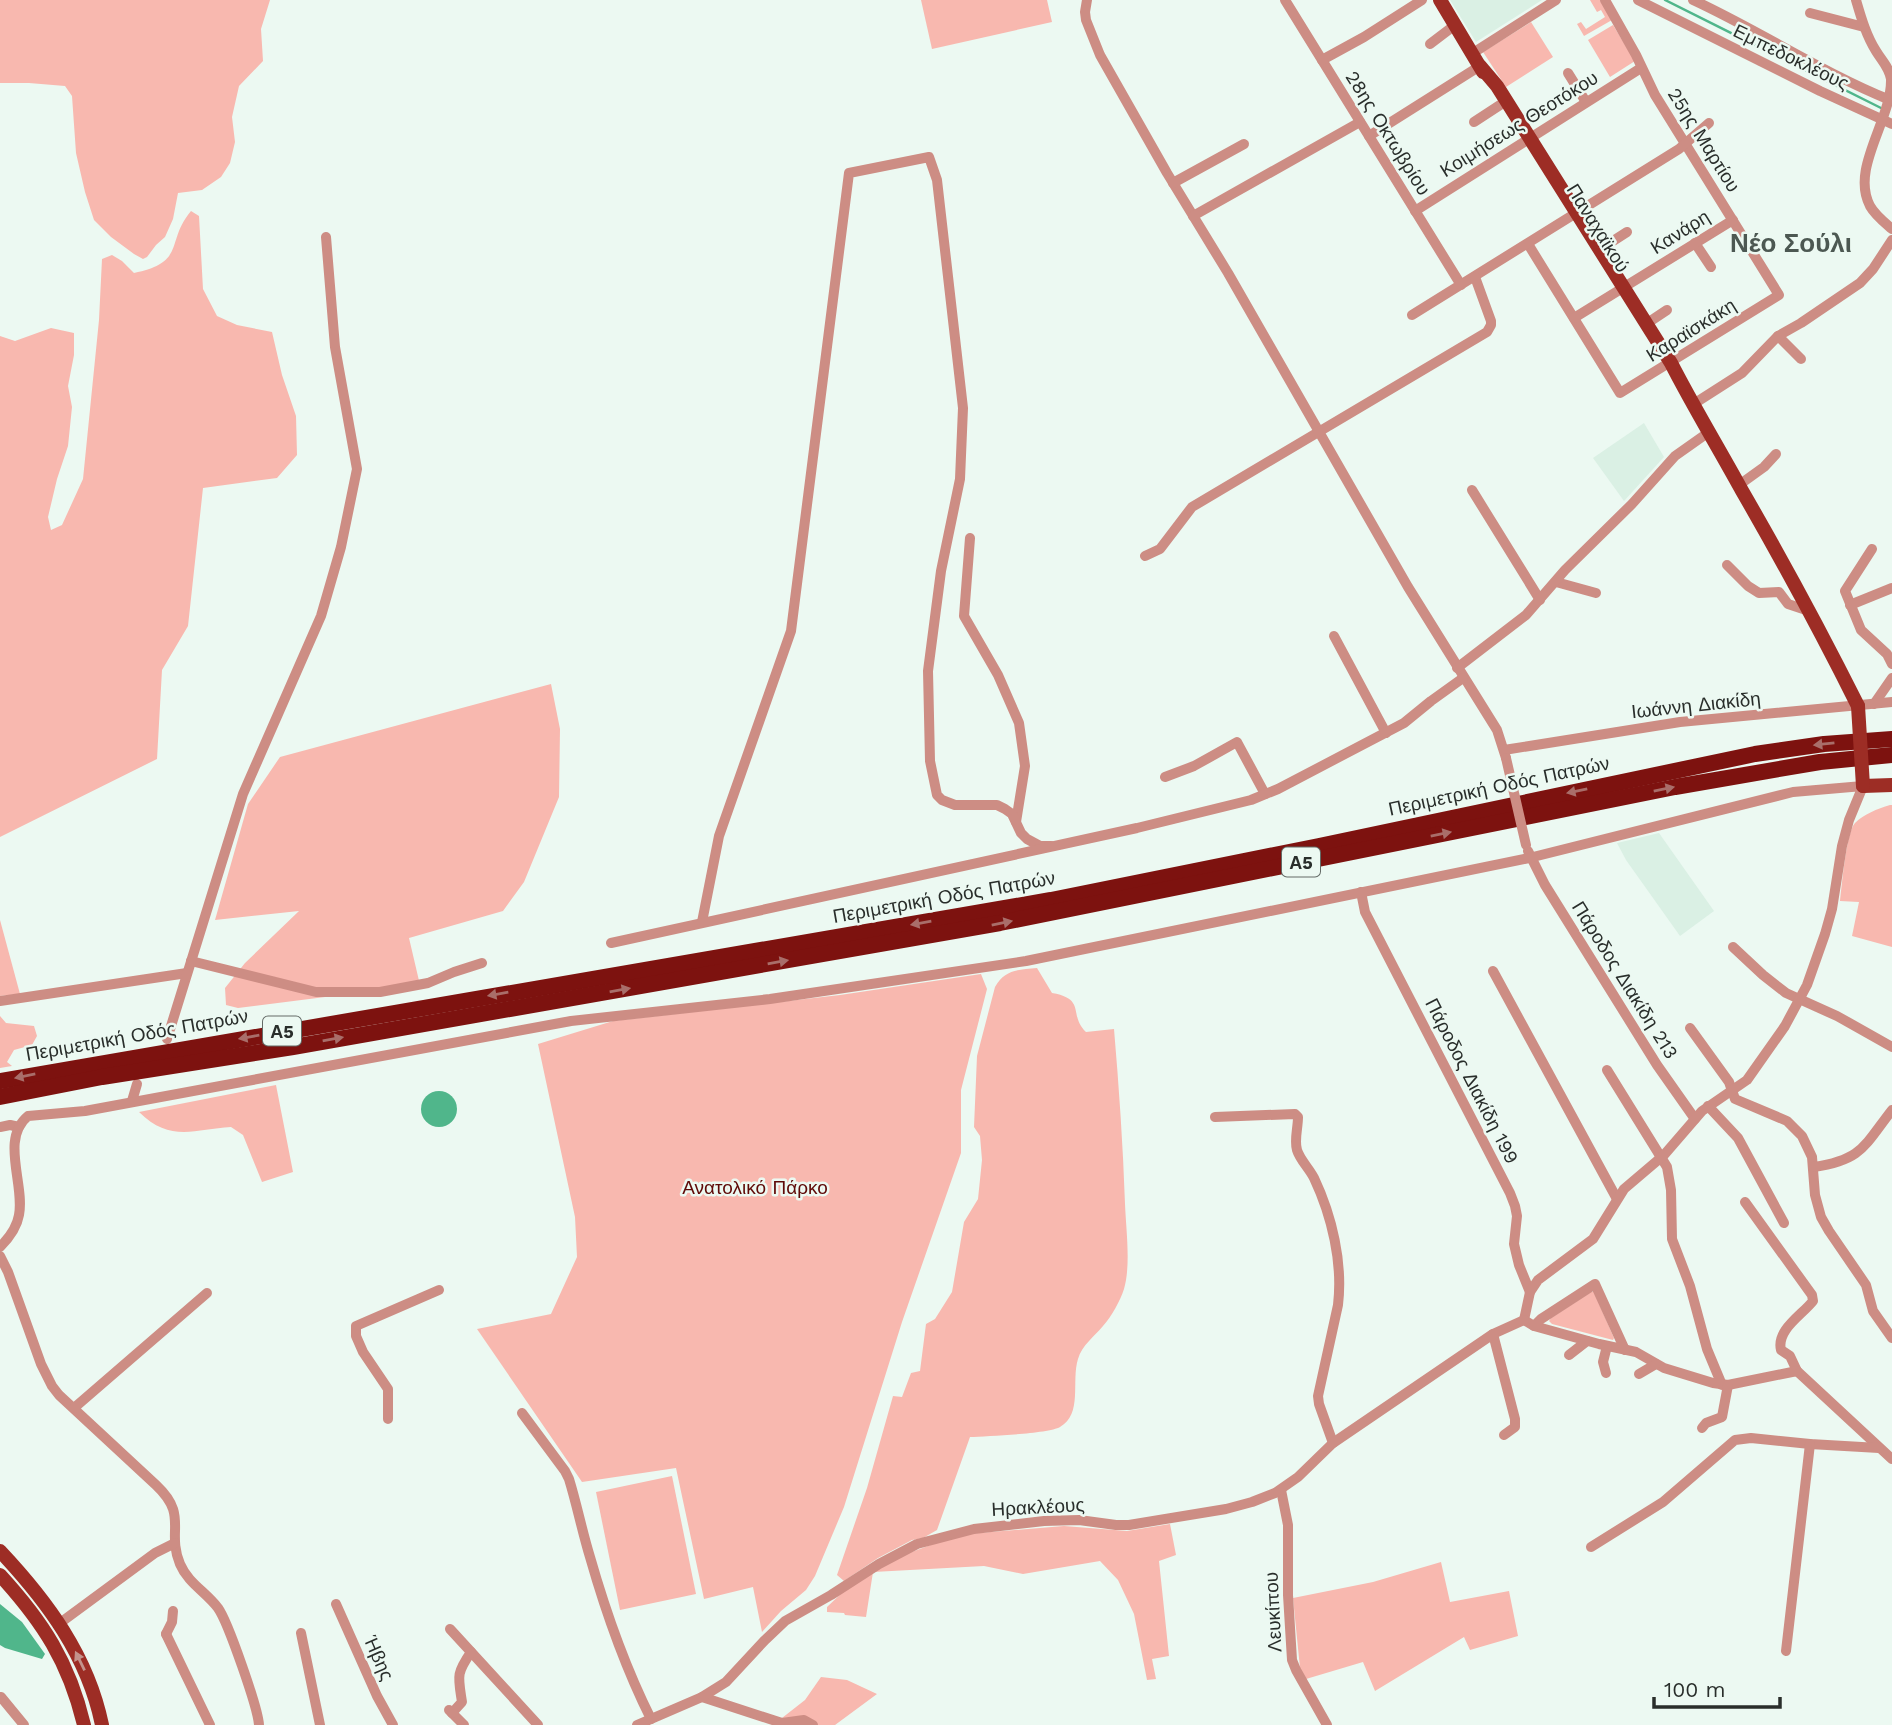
<svg xmlns="http://www.w3.org/2000/svg" width="1892" height="1725" font-family="'Work Sans',sans-serif">
  <style>
    .built { fill: #daf0e4 }
    .green { fill: #f8b8af }
    .water { fill: #50b68b }
    .lines { fill: none; stroke-linecap: round; stroke-linejoin: round }
    .stream { stroke: #50b68b; stroke-width: 2.5 }
    .minor { stroke: #cd8d84; stroke-width: 10 }
    .major { stroke: #9d2d25; stroke-width: 14 }
    .highway { stroke: #7d120f; stroke-width: 16 }
    .minor-bridge { stroke: #cd8d84; stroke-width: 10 }
    .major-bridge { stroke: #9d2d25; stroke-width: 14 }
    .oneway { fill: #a96e6a }
    .oneway2 { fill: #c4938c }
    .labels { text-anchor: middle; dominant-baseline: central; stroke-width: 5; stroke-linejoin: round; paint-order: stroke }
    .shield { fill: #ecf9f2; stroke: #646b67; stroke-width: 2 }
    .shield-label { font-size: 18px; font-weight: bold; fill: #292e2b }
    .street-label { font-size: 19px; fill: #292e2b; stroke: #ecf9f2 }
    .park-label { font-size: 19px; fill: #5f0a08; stroke: #ecf9f2 }
    .district-label { font-size: 26px; font-weight: bold; fill: #4c5852; stroke: #ecf9f2 }
  </style>
  <rect width="100%" height="100%" fill="#ecf9f2"/>
  <!-- built -->
  <g class="built">
    <polygon points="1450,0 1542,0 1476,42"/>
    <polygon points="1644,423 1664,457 1624,501 1593,458"/>
    <polygon points="1659,833 1714,911 1680,936 1626,860 1617,843"/>
  </g>
  <!-- green -->
  <g class="green">
    <polygon points="0,0 270,0 261,29 263,61 239,86 232,117 235,142 230,163 221,177 202,190 178,193 173,219 165,237 156,245 147,257 143,259 134,254 111,237 94,220 85,192 76,153 72,96 65,86 29,83 0,83"/>
    <polygon points="921,0 1047,0 1052,22 932,49"/>
    <polygon points="1590,0 1600,0 1612,20 1584,36 1577,24 1581,22 1586,29 1605,17 1601,10 1597,12"/>
    <polygon points="1531,22 1553,57 1506,87 1483,52"/>
    <polygon points="1613,25 1635,61 1610,77 1588,40"/>
    <path d="M191,211l8,5 4,73 14,27 20,9 35,7 10,43 14,41 1,39 -20,23 -74,10 -15,138 -26,44 -5,89 -157,78v-501l15,5 36,-13 23,5v22l-6,31 4,21 -4,39 -11,33 -9,38 3,13 11,-5 21,-46 16,-159 3,-61 10,-4 10,6 12,12c53,-11 31,-31 57,-62z"/>
    <polygon points="551,684 560,729 559,797 524,882 503,911 409,938 420,985 238,1008 226,1005 225,988 245,963 299,911 215,920 248,804 280,757"/>
    <path d="M1890,805h2v142l-40,-11 7,-34 -19,-1c2,-15 6,-68 15,-78 9,-9 22,-14 35,-18z"/>
    <polygon points="0,920 20,994 0,996"/>
    <path d="M1037,968l15,25c35,6 16,22 34,39l28,-3c5,58 9,117 11,175 1,25 6,61 -1,85 -4,12 -12,27 -21,37 -9,11 -21,19 -25,33 -7,22 5,55 -18,68 -12,7 -73,9 -90,10l-33,93 -14,8 -11,2 -34,18 -34,23 -7,-6 30,-87 26,-92 9,1 9,-24 9,-2 6,-47 9,-5 17,-27 12,-70 14,-23 4,-39 -2,-24 -6,-9 3,-71 18,-69c10,-18 23,-17 42,-19z"/>
    <polygon points="981,974 987,989 961,1090 961,1153 902,1322 844,1507 815,1576 806,1590 781,1611 762,1632 753,1587 704,1599 676,1468 582,1482 477,1329 551,1314 577,1257 575,1217 538,1044 613,1021 840,995"/>
    <polygon points="0,1016 6,1023 34,1026 37,1036 32,1045 14,1050 7,1062 12,1066 0,1068"/>
    <path d="M276,1085l17,87 -31,10 -19,-47 -12,-8c-36,2 -61,16 -92,-15z"/>
    <polygon points="1591,1292 1594,1292 1614,1338 1613,1340 1552,1324 1549,1321 1551,1318"/>
    <polygon points="672,1476 696,1594 620,1610 596,1492"/>
    <polygon points="1170,1524 1176,1555 1159,1561 1169,1656 1152,1659 1156,1679 1147,1680 1134,1614 1118,1580 1100,1561 1023,1574 984,1566 873,1572 866,1617 845,1615 844,1613 827,1612 827,1607 846,1589 898,1557 947,1539 966,1534 1064,1526 1127,1531"/>
    <polygon points="1441,1562 1450,1602 1509,1591 1518,1636 1470,1650 1464,1637 1375,1691 1363,1662 1306,1679 1300,1668 1293,1598 1373,1582"/>
    <polygon points="821,1677 847,1680 877,1694 835,1725 818,1725 810,1719 782,1718 805,1700"/>
  </g>
  <!-- water -->
  <g class="water">
    <circle cx="439" cy="1109" r="18"/>
    <polygon points="0,1604 22,1622 45,1654 42,1659 5,1648 0,1645"/>
  </g>
  <g class="lines">
    <!-- stream -->
    <polyline class="stream" points="1665,0 1881,108"/>
    <!-- minor -->
    <g class="minor">
      <polyline points="1087,0 1085,12 1086,20 1100,55 1167,173 1228,273 1408,587 1497,730 1506,758"/>
      <polyline points="1285,0 1461,285"/>
      <polyline points="1638,0 1820,91 1892,124"/>
      <path d="M1693,0c67,31 128,72 197,100"/>
      <path d="M1856,0c5,17 10,35 20,51 6,10 13,16 15,28 1,41 -41,89 -21,127 5,9 14,16 22,23"/>
      <polyline points="1810,13 1864,27"/>
      <polyline points="1430,44 1455,25"/>
      <polyline points="1473,53 1556,0"/>
      <polyline points="1322,60 1364,37 1422,0"/>
      <polyline points="1568,73 1586,102"/>
      <polyline points="1474,122 1500,105"/>
      <polyline points="1369,136 1480,66"/>
      <polyline points="1173,183 1244,144"/>
      <polyline points="1415,211 1641,68"/>
      <polyline points="1193,216 1360,122"/>
      <polyline points="1695,243 1711,267"/>
      <polyline points="1528,244 1620,393 1779,295 1655,95 1636,55 1605,0"/>
      <polyline points="1599,250 1627,232"/>
      <polyline points="1412,315 1679,149 1709,123"/>
      <polyline points="1574,318 1733,220"/>
      <polyline points="1646,324 1667,310"/>
      <polyline points="1778,336 1801,359"/>
      <polyline points="1692,405 1742,373 1778,336 1801,323 1860,283 1873,269 1892,240"/>
      <polyline points="1739,485 1764,467 1776,454"/>
      <polyline points="1472,490 1540,600"/>
      <polyline points="970,538 964,616 998,675 1019,723 1025,766 1016,822"/>
      <polyline points="1872,549 1845,591 1861,630 1887,654 1892,664"/>
      <polyline points="1145,556 1160,549 1192,507 1487,332 1491,325 1491,321 1475,277"/>
      <polyline points="1727,565 1748,586 1759,593 1779,592 1788,604 1809,611"/>
      <polyline points="1556,582 1596,593"/>
      <polyline points="1850,605 1892,588"/>
      <polyline points="1334,636 1386,733"/>
      <polyline points="1457,668 1526,615 1565,570 1632,504 1675,456 1709,432"/>
      <polyline points="1874,704 1892,678"/>
      <polyline points="1504,750 1680,722 1892,702"/>
      <polyline points="1165,777 1194,766 1237,742 1265,794"/>
      <polyline points="1528,851 1545,885 1657,1065 1695,1119"/>
      <polyline points="1361,892 1365,912 1510,1193 1515,1206 1517,1216 1514,1244 1519,1265 1530,1292"/>
      <polyline points="702,922 719,836 791,631 849,173 929,157 937,180 963,408 960,479 941,571 928,671 930,761 937,795 942,800 955,805 997,805 1005,809 1012,814 1021,833 1027,839 1040,846 1051,846"/>
      <polyline points="611,943 1137,828 1251,800 1278,789 1404,723 1431,701 1463,678"/>
      <polyline points="1733,947 1763,975 1786,993 1837,1016 1892,1047"/>
      <polyline points="191,961 316,992 380,992 428,983 454,972 482,963"/>
      <polyline points="1493,971 1617,1199"/>
      <polyline points="0,1001 187,973"/>
      <polyline points="1690,1028 1729,1082 1735,1099 1787,1121 1802,1136 1812,1157 1815,1195 1821,1217 1829,1231 1866,1285 1873,1311 1892,1338"/>
      <polyline points="167,1039 243,794 321,616 341,547 357,469 335,347 326,237"/>
      <polyline points="1607,1070 1667,1167 1671,1190 1672,1239 1690,1286 1707,1349 1722,1385"/>
      <polyline points="132,1101 137,1084"/>
      <polyline points="1708,1106 1738,1138 1784,1223"/>
      <path d="M1215,1117l80,-3 3,3c0,11 -4,23 -1,33 3,10 12,18 17,28 18,38 29,85 24,127l-20,91 1,8 14,39"/>
      <polyline points="0,1127 10,1125 19,1127"/>
      <path d="M1814,1167c48,-7 50,-21 78,-57"/>
      <path d="M1745,1202l67,93 1,6c-11,14 -37,29 -32,49l9,6 7,15"/>
      <path d="M0,1247c9,-9 17,-20 19,-32 6,-31 -19,-76 9,-99l57,-5 486,-90 199,-22 256,-38 503,-103 264,-66 70,-6 -14,34 -7,26 -10,63 -7,25 -18,51 -22,41 -38,54 -45,31 -38,44 -40,34 -31,50 -55,41 -8,12 -6,28"/>
      <path d="M0,1256l8,16 33,92 11,22 7,9 97,90c33,31 10,45 24,79 8,19 26,28 38,44 10,14 40,100 41,117"/>
      <polyline points="1524,1320 1534,1326 1599,1344 1636,1352 1664,1368 1713,1383 1728,1385 1797,1371 1892,1459"/>
      <polyline points="1534,1326 1541,1319 1595,1284 1625,1350"/>
      <polyline points="1493,1334 1515,1419 1515,1427 1504,1435"/>
      <polyline points="1569,1355 1587,1341"/>
      <polyline points="1606,1373 1603,1362 1607,1346"/>
      <polyline points="1639,1374 1656,1364"/>
      <polyline points="74,1408 207,1293"/>
      <path d="M522,1413l43,58 4,8c8,26 13,52 21,78 16,56 35,110 61,162"/>
      <polyline points="388,1419 388,1389 363,1352 356,1336 356,1326 439,1290"/>
      <polyline points="1702,1428 1706,1423 1722,1417 1728,1385"/>
      <polyline points="1281,1490 1288,1525 1288,1595 1292,1660 1296,1670 1327,1725"/>
      <polyline points="1591,1547 1663,1502 1735,1440 1751,1438 1810,1444 1879,1448"/>
      <polyline points="336,1604 377,1696 393,1725"/>
      <polyline points="60,1623 155,1553 175,1543"/>
      <polyline points="450,1629 538,1725"/>
      <polyline points="301,1633 320,1725"/>
      <polyline points="166,1634 210,1725"/>
      <polyline points="166,1634 172,1622 173,1611"/>
      <polyline points="1786,1651 1810,1444"/>
      <polyline points="1,1697 24,1725"/>
      <polyline points="702,1697 782,1723 804,1720 813,1725"/>
      <polyline points="449,1710 464,1725"/>
      <path d="M452,1713l10,-11c-4,-26 -6,-28 9,-50"/>
      <polyline points="637,1725 702,1697 726,1682 765,1640 785,1621 831,1595 879,1564 917,1544 974,1529 1044,1521 1079,1520 1116,1525 1129,1525 1226,1509 1252,1502 1275,1493 1298,1477 1333,1443 1493,1334 1524,1320"/>
    </g>
    <!-- major -->
    <g class="major">
      <polyline points="1440,0 1483,72"/>
      <path d="M1480,66l17,20 174,277c22,43 47,84 70,126 41,71 80,143 117,217"/>
      <polyline points="1863,786 1892,785"/>
      <path d="M0,1551c47,50 88,105 102,174"/>
      <path d="M0,1575c43,47 69,87 84,150"/>
    </g>
    <!-- highway -->
    <g class="highway">
      <polyline points="0,1081 1051,900 1319,846 1755,754 1824,744 1892,739"/>
      <polyline points="0,1097 102,1077 293,1047 1000,923 1675,787 1820,762 1892,755"/>
    </g>
    <!-- minor-bridge -->
    <polyline class="minor-bridge" points="1506,758 1526,845"/>
    <!-- major-bridge -->
    <polyline class="major-bridge" points="1858,706 1863,786"/>
  </g>
  <!-- one-way arrows -->
  <defs><path id="oneway-solid" d="M-6-.8H1V-3.2L6.5 0L1 3.2V.8H-6Z" transform="scale(1.75)"/></defs>
  <g class="oneway">
    <use href="#oneway-solid" transform="translate(1824 744) rotate(174)"/>
    <use href="#oneway-solid" transform="translate(1664 789) rotate(-11)"/>
    <use href="#oneway-solid" transform="translate(1577 791) rotate(168)"/>
    <use href="#oneway-solid" transform="translate(1441 834) rotate(-11)"/>
    <use href="#oneway-solid" transform="translate(921 923) rotate(170)"/>
    <use href="#oneway-solid" transform="translate(1002 923) rotate(-11)"/>
    <use href="#oneway-solid" transform="translate(778 962) rotate(-10)"/>
    <use href="#oneway-solid" transform="translate(620 990) rotate(-10)"/>
    <use href="#oneway-solid" transform="translate(498 994) rotate(170)"/>
    <use href="#oneway-solid" transform="translate(249 1037) rotate(170)"/>
    <use href="#oneway-solid" transform="translate(333 1039) rotate(-10)"/>
    <use href="#oneway-solid" transform="translate(25 1076) rotate(169)"/>
  </g>
  <use class="oneway2" href="#oneway-solid" transform="translate(80 1661) rotate(-116)"/>
  <g class="labels">
    <!-- shield labels -->
    <g class="shield">
      <rect x="1282" y="847.5" width="38" height="29" rx="5"/>
      <rect x="263" y="1016.5" width="38" height="29" rx="5"/>
    </g>
    <g class="shield-label">
      <text x="1301" y="862">Α5</text>
      <text x="282" y="1031">Α5</text>
    </g>
    <!-- street labels -->
    <g class="street-label">
      <text transform="translate(1791 57) rotate(26)">Εμπεδοκλέους</text>
      <text transform="translate(1519 124) rotate(-32)">Κοιμήσεως Θεοτόκου</text>
      <text transform="translate(1388 133) rotate(58)">28ης Οκτωβρίου</text>
      <text transform="translate(1704 140) rotate(58)">25ης Μαρτίου</text>
      <text transform="translate(1598 228) rotate(58)">Παναχαϊκού</text>
      <text transform="translate(1680 232) rotate(-32)">Κανάρη</text>
      <text transform="translate(1691 330) rotate(-32)">Καραϊσκάκη</text>
      <text transform="translate(1696 705) rotate(-6)">Ιωάννη Διακίδη</text>
      <text transform="translate(1499 786) rotate(-12)">Περιμετρική Οδός Πατρών</text>
      <text transform="translate(944 897) rotate(-10)">Περιμετρική Οδός Πατρών</text>
      <text transform="translate(1625 980) rotate(58)">Πάροδος Διακίδη 213</text>
      <text transform="translate(137 1035) rotate(-10)">Περιμετρική Οδός Πατρών</text>
      <text transform="translate(1472 1081) rotate(63)">Πάροδος Διακίδη 199</text>
      <text transform="translate(1038 1507) rotate(-3)">Ηρακλέους</text>
      <text transform="translate(1273 1612) rotate(-93)">Λευκίπου</text>
      <text transform="translate(379 1658) rotate(66)">Ήβης</text>
    </g>
    <!-- park labels -->
    <g class="park-label">
      <text x="755" y="1187">Ανατολικό Πάρκο</text>
    </g>
    <!-- district labels -->
    <g class="district-label">
      <text x="1791" y="243">Νέο Σούλι</text>
    </g>
  </g>
  <!-- scale -->
  <path d="M1654 1697v10h126v-10" fill="none" stroke="#292e2b" stroke-width="3.5"/>
  <text x="1664" y="1697" font-size="21" fill="#292e2b" stroke="#ecf9f2" stroke-width="5" paint-order="stroke">100 m</text>
</svg>
